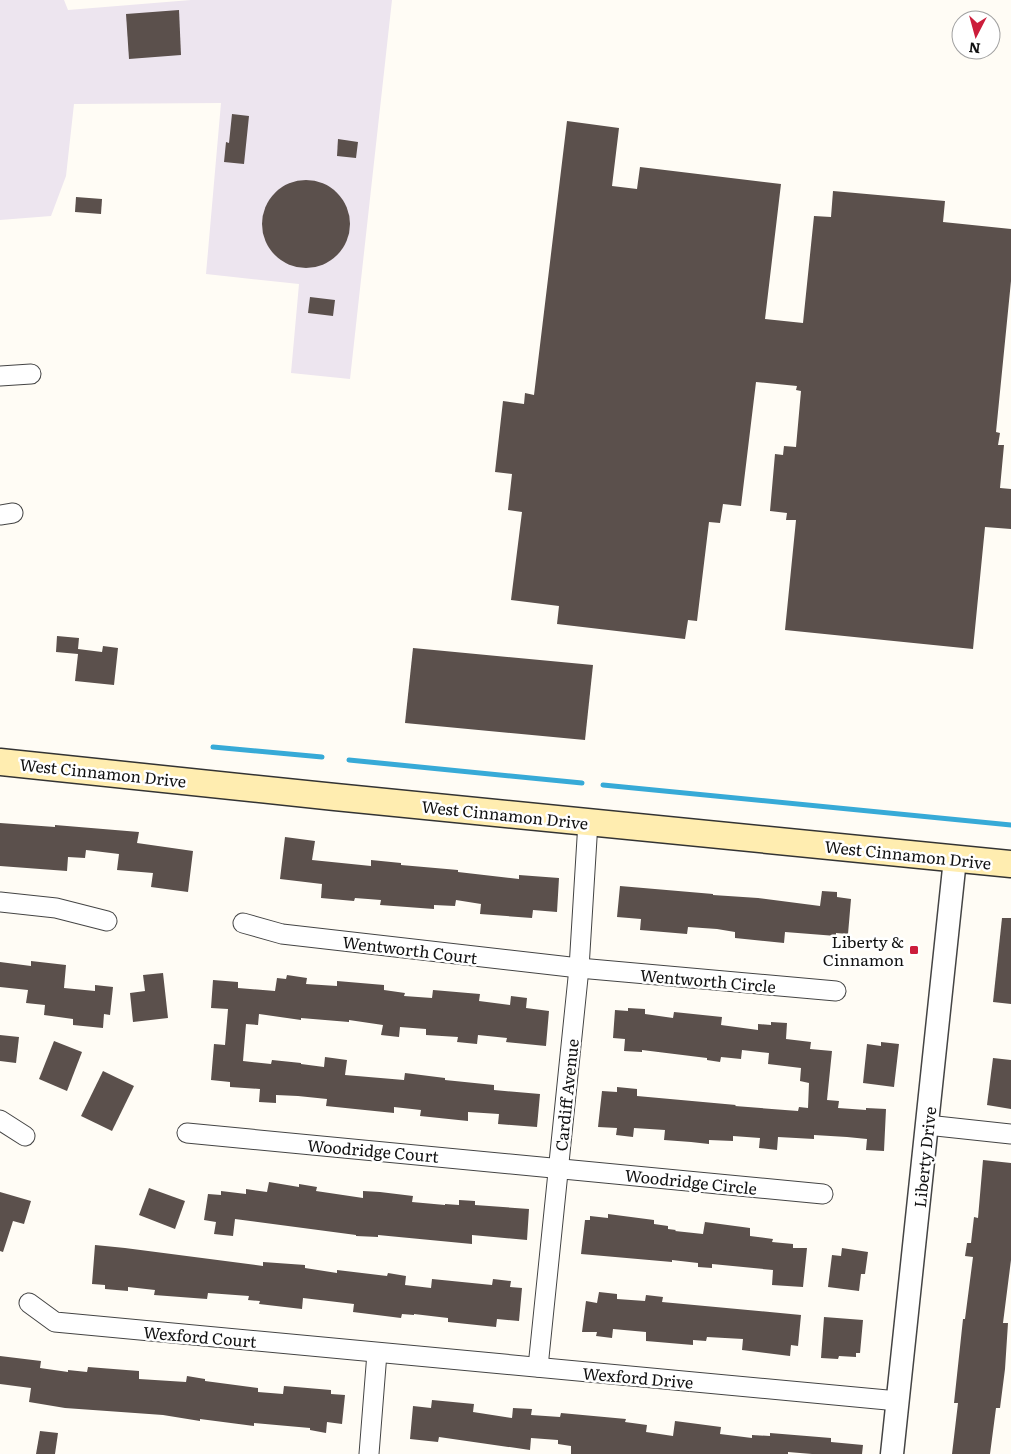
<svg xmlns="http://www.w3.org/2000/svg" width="1011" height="1454" font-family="Literata,serif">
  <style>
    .industrial { fill: #ede5ef }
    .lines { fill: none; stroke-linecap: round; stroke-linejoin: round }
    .stream { stroke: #37aad7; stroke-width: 5 }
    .building { fill: #5b504c }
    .minor-casing { stroke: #444; stroke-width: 21 }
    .tertiary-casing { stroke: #444; stroke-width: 25 }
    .secondary-casing { stroke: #333; stroke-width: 29 }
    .minor { stroke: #fff; stroke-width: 19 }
    .tertiary { stroke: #fff; stroke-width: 22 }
    .secondary { stroke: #ffedb0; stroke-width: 26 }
    .poi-dot { fill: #cc1d3b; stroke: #fff; stroke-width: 2 }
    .labels { text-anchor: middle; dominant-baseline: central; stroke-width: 5; stroke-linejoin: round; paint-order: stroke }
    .street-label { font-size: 16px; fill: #111; stroke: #fff }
    .poi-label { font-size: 16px; fill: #111; stroke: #fff; text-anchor: end }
  </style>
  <rect width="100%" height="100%" fill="#fffcf5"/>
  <!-- industrial -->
  <polygon class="industrial" points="0,0 64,0 68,10 191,0 392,0 350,379 291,373 299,284 206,274 221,103 74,104 66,176 51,216 0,220"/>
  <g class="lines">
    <!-- stream -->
    <g class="stream">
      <polyline points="213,747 322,757"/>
      <polyline points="349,760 582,783"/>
      <polyline points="603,785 1011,825"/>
    </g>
  </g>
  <!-- building -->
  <g class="building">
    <polygon points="179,10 181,55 129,59 126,14"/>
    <polygon points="232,114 249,116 244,164 224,162 226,142 229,143"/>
    <polygon points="567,121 619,128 612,186 637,189 640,167 781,184 765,319 803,323 814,216 831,217 833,191 945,201 943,222 1011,229 1011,281 996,432 1000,433 998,445 1004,445 1000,488 1011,489 1011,529 985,527 973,649 785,630 796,520 786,520 787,513 770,511 775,454 783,455 784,446 796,447 801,391 796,390 797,386 756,382 741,506 723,504 720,523 709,522 697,621 688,620 685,639 557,624 559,606 511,600 522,512 508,510 512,474 495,472 503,401 524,404 525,393 534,395"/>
    <polygon points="338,139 358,142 356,158 337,156"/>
    <circle cx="306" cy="224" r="44"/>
    <polygon points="76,197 102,199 101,214 75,212"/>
    <polygon points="310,297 335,300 333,316 308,313"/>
    <polygon points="57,636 79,638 78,649 102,652 103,646 118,648 114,685 75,681 78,654 56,652"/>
    <polygon points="413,648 593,665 585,740 405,723"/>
    <polygon points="0,823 55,827 55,825 139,832 137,843 193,851 188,892 151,887 153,873 117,870 119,854 86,850 85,858 68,857 67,871 0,866"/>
    <polygon points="285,837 315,841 312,860 371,866 371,860 401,863 401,865 458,870 458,872 519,879 519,875 559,878 557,912 533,910 532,918 480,914 481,904 456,900 455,906 434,905 434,909 380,905 381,900 355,898 354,901 321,898 322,884 280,879"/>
    <polygon points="620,886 713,894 713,895 758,898 820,906 822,891 837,892 837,897 851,899 848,934 836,933 836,936 785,932 784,943 735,938 735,932 717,929 688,927 687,934 640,930 641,919 617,917"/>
    <polygon points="1002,918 1011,918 1011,1004 993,1002"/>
    <polygon points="31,961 66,965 64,988 95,991 95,985 113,987 110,1015 104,1014 103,1028 73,1025 73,1019 44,1015 45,1005 26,1003 28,990 0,987 0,962 31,966"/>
    <polygon points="163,973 168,1018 133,1022 130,993 145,991 143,975"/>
    <polygon points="287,975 307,978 306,984 337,986 337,981 384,985 384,990 405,993 404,996 432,998 433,990 468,993 480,994 479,1001 510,1005 511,996 527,998 526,1008 549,1011 546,1046 506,1042 507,1038 478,1035 477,1044 457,1042 458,1037 426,1035 426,1029 400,1027 399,1037 381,1035 383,1025 349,1020 349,1022 301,1018 301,1020 259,1014 258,1025 246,1024 243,1061 271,1064 272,1060 301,1063 301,1064 324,1067 325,1057 347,1060 345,1075 404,1080 405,1073 445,1078 445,1080 494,1085 494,1090 540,1094 537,1127 498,1124 499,1114 468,1112 468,1121 420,1116 421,1110 394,1107 394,1113 326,1106 327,1099 298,1096 276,1095 276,1103 259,1102 260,1089 230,1087 230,1082 211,1080 214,1044 225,1045 228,1009 211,1008 213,980 238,982 238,988 275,991 277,978 286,979"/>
    <polygon points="628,1008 645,1009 645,1014 673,1018 674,1012 722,1017 721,1025 758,1030 758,1024 771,1025 771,1022 787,1023 786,1039 811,1042 810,1049 832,1051 827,1100 839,1101 838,1108 866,1110 866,1108 886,1109 884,1151 866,1150 867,1139 847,1137 814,1135 814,1139 778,1137 777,1150 759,1148 760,1138 733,1136 733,1141 709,1140 709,1144 691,1142 664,1140 665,1130 634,1128 633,1137 616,1135 617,1128 598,1127 602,1091 617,1092 617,1087 637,1089 637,1096 736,1105 735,1106 798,1111 799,1107 808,1108 809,1083 800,1081 801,1068 768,1064 769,1053 742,1050 741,1059 721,1057 720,1062 707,1060 707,1058 642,1050 642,1052 624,1051 625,1039 613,1038 615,1010 628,1011"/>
    <polygon points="0,1035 19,1037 16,1063 0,1061"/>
    <polygon points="54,1041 82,1052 67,1091 39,1079"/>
    <polygon points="881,1042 899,1044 894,1087 863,1083 867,1044 881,1046"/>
    <polygon points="993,1058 1011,1060 1011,1109 987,1105"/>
    <polygon points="103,1071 134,1086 112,1131 81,1116"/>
    <polygon points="983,1160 1011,1163 1011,1260 1003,1323 1008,1323 1005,1369 1000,1408 996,1408 990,1454 952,1454 958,1403 954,1403 963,1319 965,1319 973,1257 965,1256 967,1243 971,1243 974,1217 978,1218"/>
    <polygon points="269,1182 299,1187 299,1184 317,1187 316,1191 363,1198 363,1191 380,1192 413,1196 412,1202 445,1205 445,1204 459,1205 459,1200 475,1201 475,1205 529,1209 527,1240 472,1235 472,1244 378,1235 378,1237 356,1236 356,1235 235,1219 233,1236 214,1234 216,1222 204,1220 208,1194 221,1195 221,1191 246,1194 246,1189 267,1192"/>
    <polygon points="149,1188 185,1201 175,1229 139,1215"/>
    <polygon points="0,1192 31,1201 24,1224 13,1221 3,1252 0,1251"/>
    <polygon points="608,1214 654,1220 654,1224 668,1226 668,1229 676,1230 675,1231 703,1234 705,1222 750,1228 750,1236 773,1239 772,1242 793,1244 793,1248 807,1248 803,1287 772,1285 773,1270 712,1264 712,1268 698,1267 698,1263 672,1260 672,1262 581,1254 585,1220 590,1220 590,1216 608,1218"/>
    <polygon points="95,1245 125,1248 263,1266 263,1262 305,1265 305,1268 337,1273 337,1270 387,1276 388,1273 406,1276 405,1285 431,1288 432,1279 492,1285 493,1279 511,1281 510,1287 522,1288 519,1321 497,1319 496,1327 448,1322 448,1318 414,1314 414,1315 402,1314 401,1318 353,1312 354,1304 303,1298 302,1309 259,1304 260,1301 248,1300 249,1296 208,1293 207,1299 154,1295 155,1290 128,1287 128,1291 105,1289 105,1285 92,1284"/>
    <polygon points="842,1248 868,1252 865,1274 861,1274 859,1291 828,1287 832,1255 841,1256"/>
    <polygon points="599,1292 617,1294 617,1299 645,1301 646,1295 663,1297 662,1302 801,1315 798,1346 791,1345 790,1356 742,1350 743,1339 707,1337 706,1341 693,1340 693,1345 646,1341 646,1332 613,1329 612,1338 596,1336 597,1332 582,1332 586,1301 597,1303"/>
    <polygon points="824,1317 863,1320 860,1353 856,1353 856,1357 839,1356 838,1359 821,1358"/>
    <polygon points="0,1356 41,1361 40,1368 68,1372 68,1370 87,1372 88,1367 139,1371 139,1379 186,1382 187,1376 205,1379 205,1381 258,1388 258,1392 283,1394 284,1386 331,1390 331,1394 345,1395 342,1424 327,1422 326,1433 310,1430 310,1428 254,1423 254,1426 200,1419 200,1421 163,1415 65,1408 29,1402 31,1388 0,1384"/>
    <polygon points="432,1400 474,1404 473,1412 512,1418 513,1408 532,1409 531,1415 560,1417 561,1413 626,1419 625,1422 647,1425 646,1432 673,1436 675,1421 721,1427 720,1434 752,1438 752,1435 770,1436 770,1433 831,1438 831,1442 863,1445 862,1454 812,1454 788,1452 788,1454 571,1454 571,1446 558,1444 558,1440 531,1438 530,1450 439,1437 438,1442 410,1439 413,1406 431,1408"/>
    <polygon points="40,1431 58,1433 55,1454 36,1454"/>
  </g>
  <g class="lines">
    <!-- minor casing -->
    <g class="minor-casing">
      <g id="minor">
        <polyline points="0,376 31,374"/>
        <polyline points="0,515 13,513"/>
        <polyline points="0,902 56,908 107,921"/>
        <polyline points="243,923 282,934 579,968 836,991"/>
        <polyline points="0,1120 25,1136"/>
        <polyline points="927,1125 1011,1134"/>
        <polyline points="187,1133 823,1194"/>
        <polyline points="29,1303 55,1322 898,1401"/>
        <polyline points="538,1367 579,968 588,822"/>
        <polyline points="369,1454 377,1353"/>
      </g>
    </g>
    <!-- tertiary casing -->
    <g class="tertiary-casing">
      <polyline id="tertiary" points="892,1454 955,859"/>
    </g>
    <!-- secondary casing -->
    <g class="secondary-casing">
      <polyline id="secondary" points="0,762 335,797 1011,864"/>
    </g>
    <!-- minor -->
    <use href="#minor" class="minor"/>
    <!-- tertiary -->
    <use href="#tertiary" class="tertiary"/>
    <!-- secondary -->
    <use href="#secondary" class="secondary"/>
  </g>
  <!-- markers -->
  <rect class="poi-dot" x="909" y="945" width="10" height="10" rx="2.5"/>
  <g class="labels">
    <!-- street labels -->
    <g class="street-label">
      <text transform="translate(103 772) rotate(6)">West Cinnamon Drive</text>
      <text transform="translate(505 814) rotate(6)">West Cinnamon Drive</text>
      <text transform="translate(908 854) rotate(6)">West Cinnamon Drive</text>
      <text transform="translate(410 949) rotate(7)">Wentworth Court</text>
      <text transform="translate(708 980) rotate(5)">Wentworth Circle</text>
      <text transform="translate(566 1095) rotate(-84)">Cardiff Avenue</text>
      <text transform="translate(373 1150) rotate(5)">Woodridge Court</text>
      <text transform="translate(924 1157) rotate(-84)">Liberty Drive</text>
      <text transform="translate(691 1181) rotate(6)">Woodridge Circle</text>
      <text transform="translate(200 1336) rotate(5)">Wexford Court</text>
      <text transform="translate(638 1377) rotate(5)">Wexford Drive</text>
    </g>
    <!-- poi labels -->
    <g class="poi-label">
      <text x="904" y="941">Liberty &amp;<tspan x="904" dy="18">Cinnamon</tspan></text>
    </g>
  </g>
  <!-- north arrow -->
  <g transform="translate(976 35) rotate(186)"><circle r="24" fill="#ffffff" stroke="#a0a0a0"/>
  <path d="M0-4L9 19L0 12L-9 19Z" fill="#cc1d3b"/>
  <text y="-8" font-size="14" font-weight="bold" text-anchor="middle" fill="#111111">N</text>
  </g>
</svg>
